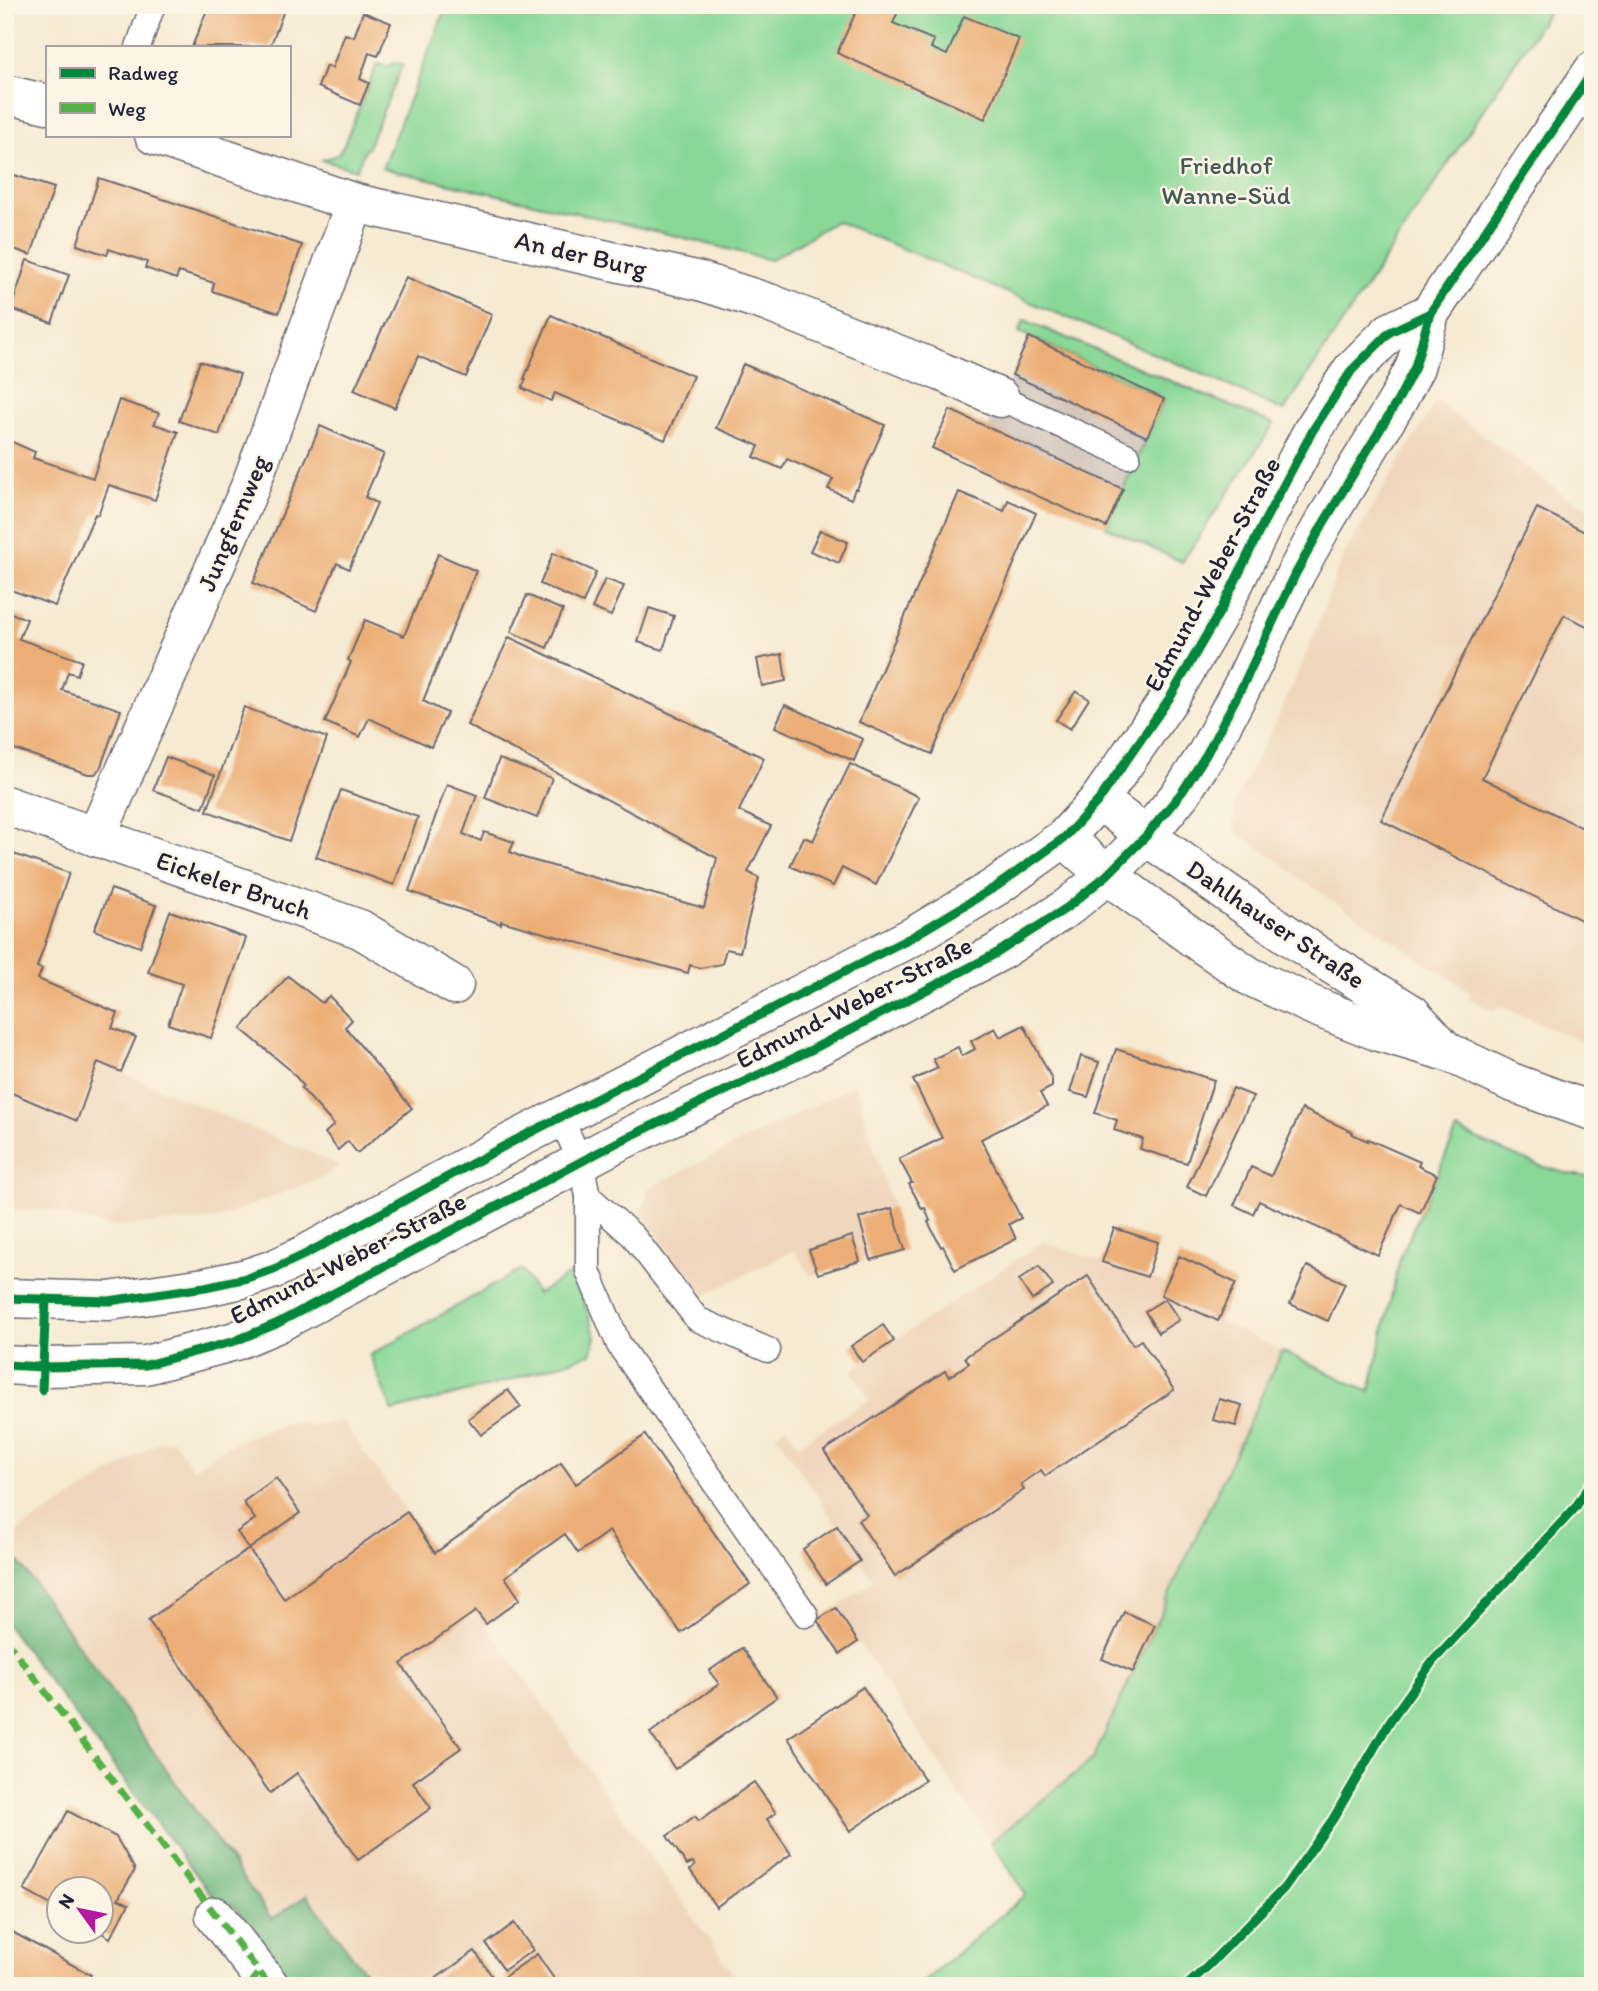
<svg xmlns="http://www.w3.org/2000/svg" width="1598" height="1991" font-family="Itim,sans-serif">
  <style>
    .built { fill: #f0d6bc }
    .industrial { fill: #cec2b9 }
    .green { fill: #89d898; stroke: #567d6a; stroke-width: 2 }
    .forest { fill: #6eb880; stroke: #486d5e; stroke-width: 2 }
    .building { fill: #ecae76 }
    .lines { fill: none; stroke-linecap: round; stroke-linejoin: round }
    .lane-casing { stroke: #6c6870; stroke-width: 27 }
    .street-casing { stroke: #6c6870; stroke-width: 41 }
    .secondary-casing { stroke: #6c6870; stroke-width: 41 }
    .lane { stroke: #fff; stroke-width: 24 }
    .street { stroke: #fff; stroke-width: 38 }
    .secondary { stroke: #fff; stroke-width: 38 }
    .quiet { stroke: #55b146; stroke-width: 7; stroke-dasharray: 14 7; stroke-linecap: butt }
    .cycleway-casing { stroke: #fcf5e5; stroke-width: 13 }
    .cycleway { stroke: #00873e; stroke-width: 9 }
    .labels { text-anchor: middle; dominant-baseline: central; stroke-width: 5; stroke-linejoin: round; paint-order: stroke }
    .park-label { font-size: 26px; fill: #415957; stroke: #fcf5e5 }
    .street-label { font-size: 26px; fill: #22223b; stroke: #fcf5e5 }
  </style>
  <rect width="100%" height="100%" fill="#fcf5e5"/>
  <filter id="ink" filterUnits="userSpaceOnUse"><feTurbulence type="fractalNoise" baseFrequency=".0143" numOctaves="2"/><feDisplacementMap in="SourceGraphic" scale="14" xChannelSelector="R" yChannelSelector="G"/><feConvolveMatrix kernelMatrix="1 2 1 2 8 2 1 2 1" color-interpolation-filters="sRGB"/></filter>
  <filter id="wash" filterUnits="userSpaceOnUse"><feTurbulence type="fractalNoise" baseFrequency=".00686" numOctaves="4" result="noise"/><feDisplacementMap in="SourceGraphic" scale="28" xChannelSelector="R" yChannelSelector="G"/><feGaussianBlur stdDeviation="1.57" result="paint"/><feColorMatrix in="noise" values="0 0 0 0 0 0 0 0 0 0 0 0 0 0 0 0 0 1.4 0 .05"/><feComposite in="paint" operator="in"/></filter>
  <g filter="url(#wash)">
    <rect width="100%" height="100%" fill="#f6ead2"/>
    <!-- built -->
    <g class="built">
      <polygon points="1436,401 1568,498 1593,510 1593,1047 1500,1006 1493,1011 1468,998 1470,992 1302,880 1275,858 1237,833 1233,825 1235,802 1281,711 1310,645 1343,557"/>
      <polygon points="5,956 42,969 39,979 118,1013 99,1063 339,1165 326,1176 216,1219 110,1227 51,1210 5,1209"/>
      <polygon points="855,1085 905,1250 811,1276 794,1250 699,1298 642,1213 649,1188"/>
      <polygon points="1043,1242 1167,1284 1162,1295 1282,1351 1093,1759 991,1842 836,1608 874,1581 776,1434 786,1426 798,1445 870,1399 852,1371 894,1341"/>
      <polygon points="342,1421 742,1986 559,1986 512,1921 425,1986 375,1986 307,1895 273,1919 5,1542 5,1540 159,1442 173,1440 193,1469 238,1440 250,1436 290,1423 301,1422 308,1426"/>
    </g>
    <!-- industrial -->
    <polygon class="industrial" points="1029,337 1164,399 1106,527 932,448 950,410 989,427"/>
    <!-- green -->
    <g class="green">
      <polygon points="447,5 1553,5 1284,411 1207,376 836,221 770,260 681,237 382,168"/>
      <polygon points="393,63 403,64 367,149 365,149 356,170 322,160 337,155 344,145 377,64 388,66"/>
      <polygon points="1024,320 1274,424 1182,562 1106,527 1164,399 1019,332"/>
      <path d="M1457,1130c43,19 89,44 136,47v809h-674l107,-92 -35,-52 102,-83 189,-408 88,41 30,-134z"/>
      <polygon points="522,1269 537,1294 573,1272 596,1337 591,1354 504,1382 392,1411 370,1355"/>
    </g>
    <!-- forest -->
    <polygon class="forest" points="5,1542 272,1919 307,1895 375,1986 294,1986 232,1904 223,1910 5,1623"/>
    <g id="blocks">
      <!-- building -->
      <g class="building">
        <polygon points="209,5 286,5 270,47 192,47"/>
        <polygon points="859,5 901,5 893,23 934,40 931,48 947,55 964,16 1019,39 985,119 837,53"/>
        <polygon points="363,12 391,23 378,56 369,53 360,79 369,83 360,105 318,87 326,66 332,68 345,34 354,37"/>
        <polygon points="5,172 54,188 31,255 5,246"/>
        <polygon points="99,178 302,245 279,313 212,291 214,283 179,272 176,279 145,268 147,262 109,249 107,255 77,245"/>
        <polygon points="27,260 69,275 52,323 11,309"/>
        <polygon points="406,277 492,314 466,377 418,356 395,408 354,390"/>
        <polygon points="551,315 693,376 665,440 555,393 551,401 522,388 526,379 524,379"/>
        <polygon points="1029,337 1164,399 1147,437 1012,375"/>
        <polygon points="200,361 240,374 219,435 179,421"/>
        <polygon points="743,364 885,425 857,489 855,489 851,499 828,489 833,479 787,459 782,469 754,457 759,446 716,428"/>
        <polygon points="119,400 159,413 154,424 178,432 155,500 109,485 98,515 95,514 55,606 11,590 5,604 5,447 8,440 35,452 33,458 93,478"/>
        <polygon points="950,410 1123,489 1106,527 932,448"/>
        <polygon points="320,426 384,454 365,497 377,503 349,569 337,563 316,611 253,583"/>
        <polygon points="959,492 1004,511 1008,500 1036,513 932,754 859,722"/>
        <polygon points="1537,508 1593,536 1593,629 1564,615 1482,778 1593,833 1593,926 1381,820"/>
        <polygon points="820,530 848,542 839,563 810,551"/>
        <polygon points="553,553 596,572 583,603 540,584"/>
        <polygon points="438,554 476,571 423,701 447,713 431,747 369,718 360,737 325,722 351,662 348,660 365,620 404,636"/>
        <polygon points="605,579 624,586 611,616 592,608"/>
        <polygon points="527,595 563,610 547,648 511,632"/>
        <polygon points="649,608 674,616 663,650 638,642"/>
        <polygon points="5,611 27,619 19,639 82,661 77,675 68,672 62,690 121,710 100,769 95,774 88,774 5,746"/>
        <polygon points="509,637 764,758 739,811 771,826 748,872 759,878 740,952 726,949 722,964 700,968 690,965 688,973 501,921 501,924 409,891 447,784 477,795 463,834 481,841 484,832 514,842 510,852 524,858 704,908 717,858 467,725"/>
        <polygon points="782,654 786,681 762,686 757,659"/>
        <polygon points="1076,691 1089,699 1070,729 1056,720"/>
        <polygon points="785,705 863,739 854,761 775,727"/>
        <polygon points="244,707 327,738 289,841 207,811"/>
        <polygon points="166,757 215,775 203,808 153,790"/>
        <polygon points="499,759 552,778 537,818 485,798"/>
        <polygon points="850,764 919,797 876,885 842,868 833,886 790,866 804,837 813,841"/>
        <polygon points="341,790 418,817 394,885 316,857"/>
        <polygon points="5,851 69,873 37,967 42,969 38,979 118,1013 112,1028 136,1037 121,1072 98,1062 77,1121 5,1090 5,950 9,938 5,936"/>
        <polygon points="111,889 156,905 140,947 94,930"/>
        <polygon points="170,911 246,938 211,1038 168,1024 182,984 148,972"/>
        <polygon points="288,976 322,1003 329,996 352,1020 345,1027 412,1108 357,1153 348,1141 338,1150 325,1133 334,1125 301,1088 303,1085 289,1069 241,1029"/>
        <polygon points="1024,1025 1052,1079 1052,1087 1040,1093 1047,1106 981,1139 1021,1218 1009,1224 1016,1239 955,1270 943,1246 941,1247 928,1222 930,1221 925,1208 922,1209 909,1184 912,1183 899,1159 942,1138 913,1080 938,1068 933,1059 958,1047 962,1056 975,1049 971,1041 995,1028 1000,1037"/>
        <polygon points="1116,1049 1214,1080 1187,1163 1140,1149 1143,1139 1114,1130 1117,1120 1095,1113"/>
        <polygon points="1081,1056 1099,1062 1088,1097 1070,1092"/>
        <polygon points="1233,1088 1253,1096 1206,1196 1187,1187"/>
        <polygon points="1302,1109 1353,1132 1352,1134 1368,1141 1368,1139 1420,1162 1418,1166 1437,1175 1420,1213 1401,1204 1378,1255 1259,1201 1253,1214 1234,1205 1251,1167 1271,1176"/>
        <polygon points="892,1208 905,1250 871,1260 859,1218"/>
        <polygon points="1114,1228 1158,1242 1147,1277 1102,1262"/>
        <polygon points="852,1236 860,1261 818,1274 809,1250"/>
        <polygon points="1179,1256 1236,1283 1218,1321 1161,1295"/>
        <polygon points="1039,1266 1053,1286 1032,1300 1019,1280"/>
        <polygon points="1307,1266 1345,1283 1328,1321 1290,1304"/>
        <polygon points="1088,1276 1133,1345 1141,1340 1174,1390 1045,1476 1041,1470 1021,1484 1024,1490 895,1576 858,1520 867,1515 824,1451 945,1371 949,1377 969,1363 965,1357"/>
        <polygon points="1165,1299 1179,1320 1158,1333 1145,1311"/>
        <polygon points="883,1325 894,1341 862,1362 851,1346"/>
        <polygon points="508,1390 521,1407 481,1435 468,1419"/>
        <polygon points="1219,1399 1242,1405 1236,1426 1213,1420"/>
        <polygon points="645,1435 750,1584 681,1633 609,1531 578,1553 565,1534 505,1577 520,1599 486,1624 476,1611 401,1664 461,1748 413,1782 431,1808 358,1860 297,1773 270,1793 148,1620 249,1549 284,1599 407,1512 435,1553 561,1463 576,1484"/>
        <polygon points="276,1478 300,1513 249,1549 237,1532 255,1519 243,1502"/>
        <polygon points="837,1526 860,1561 826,1584 803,1549"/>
        <polygon points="836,1608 858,1642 840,1654 817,1620"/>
        <polygon points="1124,1612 1155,1625 1133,1672 1102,1659"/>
        <polygon points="742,1648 777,1697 675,1769 650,1733 719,1684 709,1671"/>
        <polygon points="863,1687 925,1780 850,1831 788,1738"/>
        <polygon points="754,1782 776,1813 767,1819 791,1854 716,1907 690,1870 695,1866 693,1862 687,1865 667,1836 695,1816 699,1821"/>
        <polygon points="68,1811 116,1837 135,1870 118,1899 129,1904 110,1938 102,1933 102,1890 60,1890 60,1910 24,1890"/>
        <polygon points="514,1923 533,1950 504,1970 486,1944"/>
        <polygon points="5,1928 91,1975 85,1986 5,1986"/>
        <polygon points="475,1951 496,1982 491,1986 425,1986"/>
        <polygon points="537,1954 559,1986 510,1986 504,1977"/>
      </g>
    </g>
  </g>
  <g filter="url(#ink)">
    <use href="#blocks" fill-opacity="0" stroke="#6c6870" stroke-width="2"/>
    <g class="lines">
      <!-- lane casing -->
      <g class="lane-casing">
        <g id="lane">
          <polyline points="138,47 153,5"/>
          <polyline points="1000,398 1128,456"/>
          <polyline points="560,1117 581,1162 588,1196 588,1271 619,1345 806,1615"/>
          <polyline points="588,1196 633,1236 697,1319 768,1350"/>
        </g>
      </g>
      <!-- street casing -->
      <g class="street-casing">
        <g id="street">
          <polyline points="5,94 47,104"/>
          <polyline points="154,135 355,203 700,281 769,303 942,372 1000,398"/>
          <polyline points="1099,800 1146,836 1253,911 1323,959 1412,1014 1446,1051"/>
          <polyline points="5,805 360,929 454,985"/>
          <polyline points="96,837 250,487 355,203"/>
          <polyline points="1064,838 1107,875 1192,937 1249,976 1314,1006 1379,1032 1448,1052 1511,1082 1568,1103 1593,1111"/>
          <polyline points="215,1916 270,1986"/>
        </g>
      </g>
      <!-- secondary casing -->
      <g class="secondary-casing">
        <g id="secondary">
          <polyline points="5,1298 109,1301 205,1287 247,1278 274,1269 306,1254 510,1143 912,937 997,886 1064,838 1099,800 1171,696 1222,608 1264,522 1313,430 1352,370 1390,332 1430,313"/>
          <polyline points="5,1365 43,1367 146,1365 235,1341 276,1324 618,1142 813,1049 997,953 1068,907 1107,875 1146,836 1182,792 1206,755 1244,683 1295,575 1323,524 1398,400 1415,367 1430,313 1593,71"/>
        </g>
      </g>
      <!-- lane -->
      <use href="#lane" class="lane"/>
      <!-- street -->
      <use href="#street" class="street"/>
      <!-- secondary -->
      <use href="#secondary" class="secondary"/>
      <!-- quiet -->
      <g class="quiet">
        <polyline points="5,1639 270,1986"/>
        <polyline points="250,1986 259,1971"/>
      </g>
      <!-- cycleway casing -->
      <g class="cycleway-casing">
        <g id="cycleway">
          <polyline points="5,1298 109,1301 205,1287 247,1278 274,1269 306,1254 510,1143 912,937 997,886 1064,838 1099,800 1171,696 1222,608 1264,522 1313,430 1352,370 1390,332 1430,313"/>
          <polyline points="5,1365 43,1367 146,1365 235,1341 276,1324 618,1142 813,1049 997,953 1068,907 1107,875 1146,836 1182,792 1206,755 1244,683 1295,575 1323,524 1398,400 1415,367 1430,313 1593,71"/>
          <polyline points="42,1390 46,1299"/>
          <polyline points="1186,1986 1208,1966 1284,1888 1333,1819 1390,1721 1433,1661 1575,1508 1593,1480"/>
        </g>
      </g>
      <!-- cycleway -->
      <use href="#cycleway" class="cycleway"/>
    </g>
  </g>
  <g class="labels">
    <!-- park labels -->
    <g class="park-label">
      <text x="1226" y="165">Friedhof<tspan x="1226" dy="30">Wanne-Süd</tspan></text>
    </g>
    <!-- street labels -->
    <g class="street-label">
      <text transform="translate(581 254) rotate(13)">An der Burg</text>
      <text transform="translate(233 523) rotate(-67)">Jungfernweg</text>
      <text transform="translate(1212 574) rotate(-62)">Edmund-Weber-Straße</text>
      <text transform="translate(234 885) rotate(19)">Eickeler Bruch</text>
      <text transform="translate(1276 924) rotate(34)">Dahlhauser Straße</text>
      <text transform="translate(854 1002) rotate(-27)">Edmund-Weber-Straße</text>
      <text transform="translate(348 1258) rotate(-27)">Edmund-Weber-Straße</text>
    </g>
  </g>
  <!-- margin -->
  <rect width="1598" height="1991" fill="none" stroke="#fcf5e5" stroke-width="28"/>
  <!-- legend -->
  <rect x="46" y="46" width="245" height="91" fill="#fcf5e5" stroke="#a5a1a1" stroke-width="2"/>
  <rect x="60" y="68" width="35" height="10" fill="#00873e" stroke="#a5a1a1" stroke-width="2"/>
  <text x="108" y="80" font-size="21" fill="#22223b">Radweg</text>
  <rect x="60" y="103" width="35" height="10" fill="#55b146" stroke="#a5a1a1" stroke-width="2"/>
  <text x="108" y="116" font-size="21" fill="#22223b">Weg</text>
  <!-- north arrow -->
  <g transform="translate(80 1910) rotate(303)"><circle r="33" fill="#fcf5e5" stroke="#a5a1a1" stroke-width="2"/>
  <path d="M0-5L12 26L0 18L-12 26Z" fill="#b5179e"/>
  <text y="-10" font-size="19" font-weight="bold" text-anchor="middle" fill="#22223b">N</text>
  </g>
</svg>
